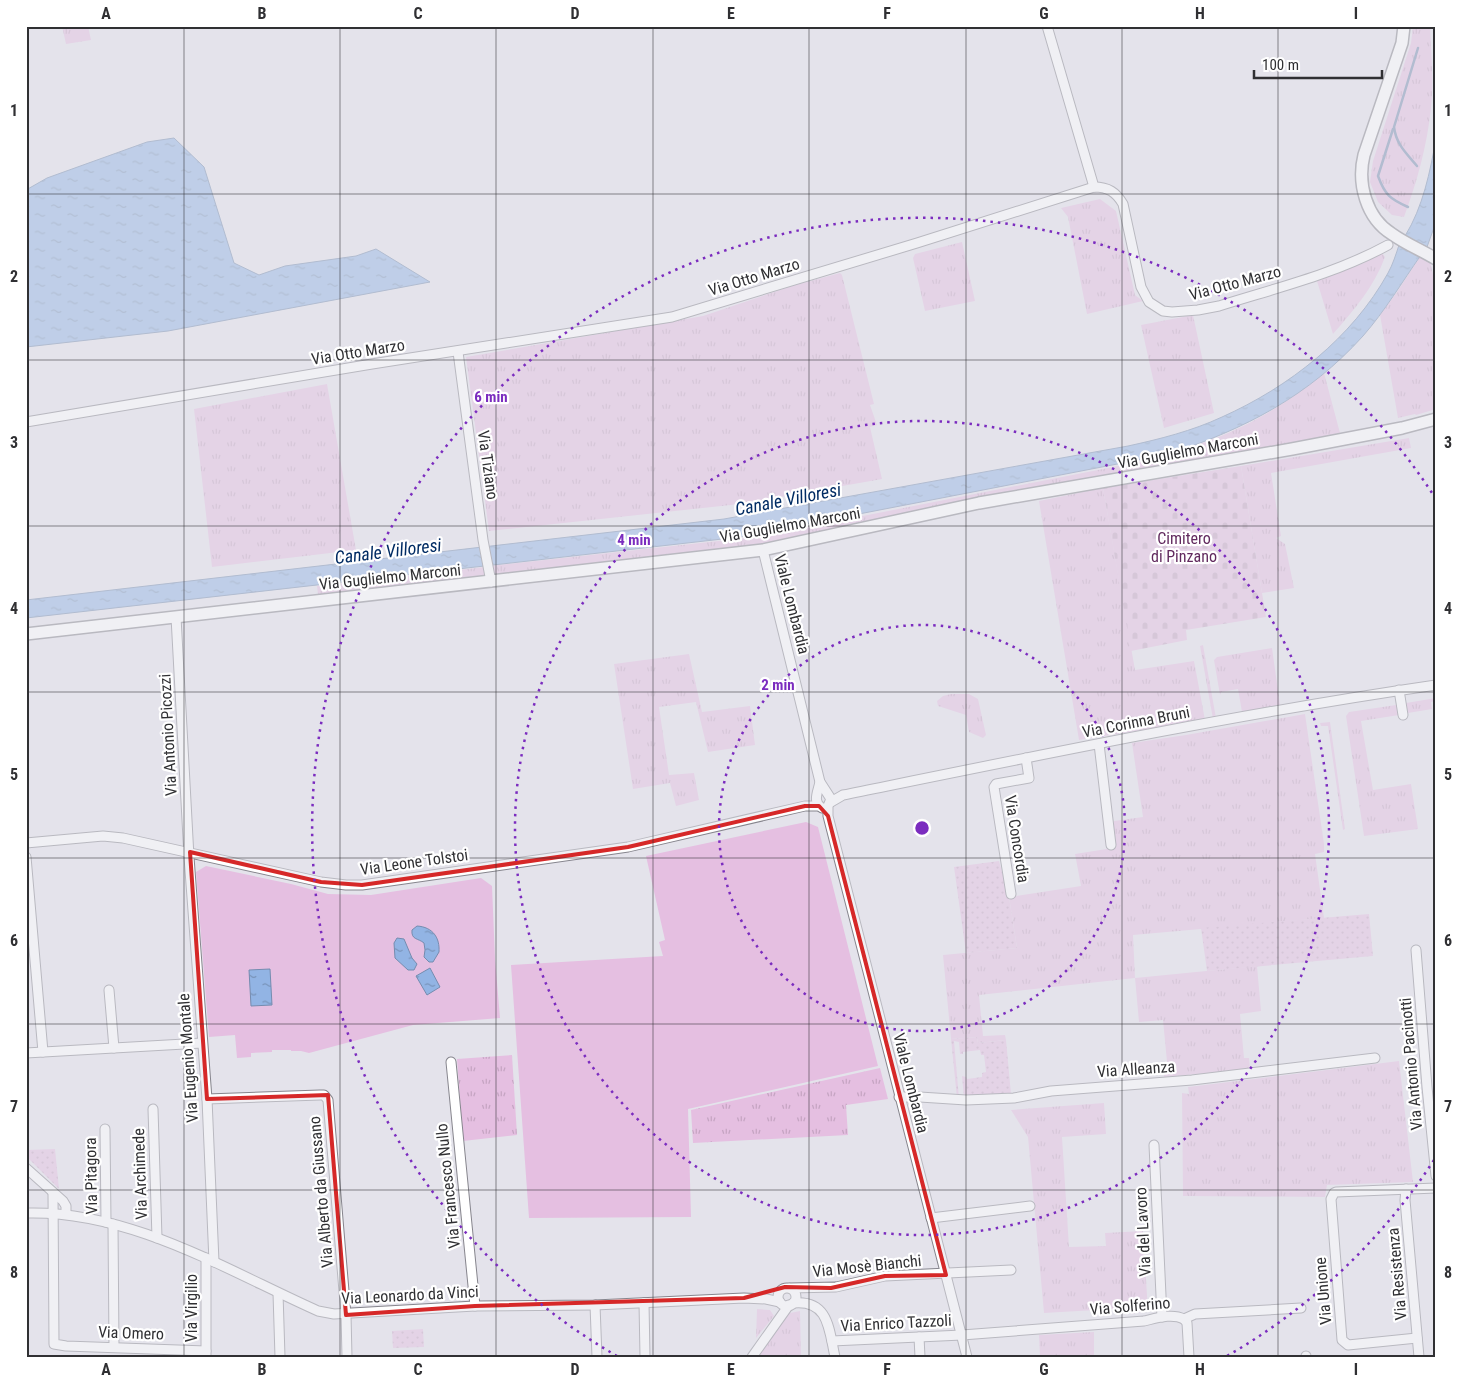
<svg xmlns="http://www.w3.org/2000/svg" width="1462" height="1383" font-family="'Roboto Condensed',sans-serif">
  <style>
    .grass { fill: url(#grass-tufts) }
    .cemetery { fill: url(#cemetery-stones) }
    .garden { fill: url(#garden-dots) }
    .pitch { fill: #e5bfe1 }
    .water { fill: url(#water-ripples); stroke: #758caf }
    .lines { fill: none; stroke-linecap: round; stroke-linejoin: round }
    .stream { stroke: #758caf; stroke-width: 2.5 }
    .street-casing { stroke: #86858d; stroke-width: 11 }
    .secondary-casing { stroke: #86858d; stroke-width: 14 }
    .street { stroke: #fff; stroke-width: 9 }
    .secondary { stroke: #fff; stroke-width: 11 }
    .marked { fill: none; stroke: #d62828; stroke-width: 4; stroke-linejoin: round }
    .grid { fill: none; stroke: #303033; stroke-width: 1; stroke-opacity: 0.55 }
    .ring { fill: none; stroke: #7b2cbf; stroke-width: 2.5; stroke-dasharray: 2.5 5 }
    .labels { text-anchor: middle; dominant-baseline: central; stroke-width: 4.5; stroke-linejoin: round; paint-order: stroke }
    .street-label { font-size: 16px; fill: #303033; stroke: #fff }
    .park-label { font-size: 16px; fill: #61295e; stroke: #fff }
    .water-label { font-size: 18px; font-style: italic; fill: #002b63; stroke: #fff }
    .centre { fill: #7b2cbf; stroke: #fff; stroke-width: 2.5 }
    .ring-label { font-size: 15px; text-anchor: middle; font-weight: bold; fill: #7b2cbf; stroke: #fff; stroke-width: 4.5; stroke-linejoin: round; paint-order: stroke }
    .neatline { fill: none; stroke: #303033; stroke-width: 2 }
    .grid-label { font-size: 16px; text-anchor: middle; font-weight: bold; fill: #303033 }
  </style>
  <defs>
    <pattern id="grass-tufts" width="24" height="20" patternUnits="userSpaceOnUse" patternTransform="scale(1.25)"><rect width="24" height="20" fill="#e5bfe1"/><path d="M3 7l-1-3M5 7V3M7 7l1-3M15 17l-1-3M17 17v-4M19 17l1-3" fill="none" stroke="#c5a4c2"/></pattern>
    <pattern id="cemetery-stones" width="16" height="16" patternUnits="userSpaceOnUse" patternTransform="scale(1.25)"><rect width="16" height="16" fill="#e5bfe1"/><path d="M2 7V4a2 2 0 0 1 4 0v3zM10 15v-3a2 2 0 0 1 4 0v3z" fill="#c5a4c2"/></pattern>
    <pattern id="garden-dots" width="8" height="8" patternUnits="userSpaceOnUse" patternTransform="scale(1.25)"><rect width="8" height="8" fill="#e5bfe1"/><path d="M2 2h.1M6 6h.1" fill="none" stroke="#c5a4c2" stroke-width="1.8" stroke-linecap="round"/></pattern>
    <pattern id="water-ripples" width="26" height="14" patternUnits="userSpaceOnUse" patternTransform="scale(1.25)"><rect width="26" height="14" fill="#92b4e4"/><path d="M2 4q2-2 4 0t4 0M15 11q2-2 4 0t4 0" fill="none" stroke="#7893b9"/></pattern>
  </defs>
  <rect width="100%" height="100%" fill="#e4e3eb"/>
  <!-- grass -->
  <g class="grass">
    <polygon points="62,26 88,26 91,40 66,44"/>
    <path d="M1413,26h17c1,27 4,56 1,82 -4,38 -14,74 -27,109l-12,-2 -14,-13 -8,-20 3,-21 38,-118z"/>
    <polygon points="1100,199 1116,211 1135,295 1143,301 1087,314 1068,217 1061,208"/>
    <polygon points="962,242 975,301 925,311 913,258 915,254"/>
    <path d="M1382,253l3,4c-11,30 -31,53 -52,77l-16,-53 47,-18 11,-8z"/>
    <polygon points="1421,255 1430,261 1436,288 1436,409 1416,415 1415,414 1398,418 1380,315 1397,292"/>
    <polygon points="840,273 842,275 874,404 870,405 877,425 870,427 882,479 740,504 489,531 466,357 703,316 792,286"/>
    <polygon points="1193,315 1214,413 1164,428 1141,325"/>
    <path d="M1324,373l16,60 -568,111 -279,33 -4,-11 266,-29 389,-76c33,-9 66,-19 97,-34 30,-14 58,-34 83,-54z"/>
    <polygon points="327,384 356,550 212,567 194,409"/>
    <polygon points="1409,438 1411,448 1271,473 1281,536 1276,538 1285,544 1294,588 1262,593 1241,466"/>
    <polygon points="1103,488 1135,670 1194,661 1205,720 1079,740 1039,501"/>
    <polygon points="485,567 486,576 322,595 318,594 317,586"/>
    <polygon points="1203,645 1216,718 1213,719 1200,646"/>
    <polygon points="1272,648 1280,705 1242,712 1238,689 1221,692 1220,695 1214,660 1217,657"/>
    <polygon points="689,654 702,712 750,706 755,745 708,752 696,702 659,707 669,775 694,773 699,800 676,806 670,783 633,789 614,664"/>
    <polygon points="951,694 969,694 978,699 986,735 983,738 969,732 966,715 938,706 937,701 943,696"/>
    <polygon points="1436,698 1436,701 1431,702 1432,709 1408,713 1406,703"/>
    <polygon points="1396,705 1399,715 1361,721 1373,790 1411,784 1418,829 1364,836 1346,716 1349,712"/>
    <polygon points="1305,714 1324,844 1324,852 1315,854 1324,918 1133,935 1135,978 1257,966 1261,1011 1240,1014 1244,1058 1249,1058 1250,1069 1164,1077 1163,1063 1167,1062 1163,1020 1139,1022 1135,978 979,995 983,1036 1005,1035 1006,1040 978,1043 977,1037 951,1039 943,955 1017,948 1009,897 1081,886 1075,854 1113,848 1114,821 1143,817 1132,743 1186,735"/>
    <polygon points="1330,722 1345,829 1343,830 1328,726 1321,726 1320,723"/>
    <polygon points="512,1055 517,1135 463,1141 457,1059"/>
    <polygon points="1399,1061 1413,1182 1327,1185 1325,1197 1183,1196 1182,1093 1189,1094 1188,1087"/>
    <polygon points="880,1068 888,1099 846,1105 848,1135 693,1143 691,1110"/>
    <polygon points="1104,1103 1106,1134 1062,1137 1069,1247 1106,1246 1105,1233 1143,1231 1148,1311 1131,1314 1131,1308 1044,1313 1028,1137 1011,1110"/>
    <polygon points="757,1309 770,1310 774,1316 756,1338"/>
    <polygon points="800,1311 801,1357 758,1357 783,1319 790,1313"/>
    <polygon points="1094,1332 1094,1357 1040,1357 1039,1335"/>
  </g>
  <!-- cemetery -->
  <polygon class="cemetery" points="1241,466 1266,617 1186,630 1187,640 1131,651 1103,488"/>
  <!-- garden -->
  <g class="garden">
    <polygon points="999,861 1009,897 1017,948 966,953 954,867"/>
    <polygon points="1369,914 1373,956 1207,971 1201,928"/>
    <polygon points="977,1037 978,1043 1006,1040 1011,1094 964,1098 962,1076 966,1077 967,1079 982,1077 982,1073 986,1072 984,1055 981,1055 980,1050 963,1052 963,1054 960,1054 959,1042 954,1041 959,1098 957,1098 951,1039"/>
    <polygon points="55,1149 59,1189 26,1156 26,1150"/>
    <polygon points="423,1329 424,1347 393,1348 392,1331"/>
  </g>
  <!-- pitch -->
  <g class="pitch">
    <polygon points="806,822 818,827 878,1066 688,1109 691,1217 529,1218 511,965 663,956 659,942 665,940 646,856"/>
    <polygon points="206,866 291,884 328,894 371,895 481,878 492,886 495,959 500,1018 413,1025 309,1053 301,1051 291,1051 291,1050 272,1050 272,1052 251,1053 251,1057 237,1058 235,1035 209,1037 196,872"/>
  </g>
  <!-- water -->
  <g class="water">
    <polygon points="174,138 204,167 234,263 259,275 285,266 356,256 376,249 430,282 168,331 26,347 26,190 47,178 147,142"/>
    <path d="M1436,139v83l-9,25 -22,-11c18,-29 25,-64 31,-97z"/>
    <path d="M1399,245l22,10c-19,27 -36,56 -58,81 -54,60 -118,93 -194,118l-429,83 -714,81v-18l698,-81 404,-73c32,-7 64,-15 94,-29 67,-30 130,-79 166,-144 5,-9 8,-19 11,-28z"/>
    <path d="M417,926c16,1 23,12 22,26l-6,10h-4l-5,-5 1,-7 -1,-7c-6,-5 -13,-3 -12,-13z"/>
    <polygon points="397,938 404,939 412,958 417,964 414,970 408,970 395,958 394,943"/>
    <polygon points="430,968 440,987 427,995 416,976"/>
    <polygon points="270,969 272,1005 251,1006 249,970"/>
  </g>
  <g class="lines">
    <!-- stream -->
    <g class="stream">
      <path d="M1393,129l-15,47c7,19 12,23 30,31"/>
      <path d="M1417,166c-11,-13 -21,-22 -23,-39l24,-79"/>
    </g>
    <!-- street casing -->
    <g class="street-casing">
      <g id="street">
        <polyline points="1047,26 1094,187"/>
        <polyline points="458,352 483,540 491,582"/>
        <path d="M26,422l346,-58 300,-47 245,-74 177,-56c14,0 22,5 29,17l18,83 8,15 14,9 9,1 26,-2 21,-4c57,-18 116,-32 169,-61"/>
        <polyline points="763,550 820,782 831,799 828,806 828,816 967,1357"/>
        <polyline points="176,617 189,857 207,1099 214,1262"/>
        <polyline points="1399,690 1403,715"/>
        <polyline points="1099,744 1111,845"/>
        <path d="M820,782c-2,10 -8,20 2,26"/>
        <path d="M831,802l12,-7c197,-40 394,-81 593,-110"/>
        <polyline points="26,843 103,836 123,838 321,882 346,885 362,885 628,847 805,806 819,806"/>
        <polyline points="26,857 43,1052"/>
        <polyline points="1011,894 994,787 996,784 1029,778 1026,758"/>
        <polyline points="1416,950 1427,1087 1436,1176"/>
        <polyline points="109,990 114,1048"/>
        <polyline points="26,1053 202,1043"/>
        <polyline points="451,1062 475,1306"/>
        <polyline points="899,1097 920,1097 966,1100 1014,1098 1051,1091 1192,1080 1375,1058"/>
        <polyline points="207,1099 320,1095 324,1095 328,1100 346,1315 347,1357"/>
        <polyline points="153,1109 157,1238"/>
        <polyline points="105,1129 106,1222"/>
        <polyline points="1154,1145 1162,1317"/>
        <polyline points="26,1168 63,1201 66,1206 66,1214"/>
        <polyline points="1406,1189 1405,1200 1419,1357"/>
        <polyline points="53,1193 54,1344 66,1346 206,1351"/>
        <path d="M26,1213c104,-3 200,57 292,98l16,3 141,-8 120,-1 149,-7 22,1 14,3"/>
        <polyline points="931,1218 1030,1206"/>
        <polyline points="113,1224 114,1347"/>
        <polyline points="206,1258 206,1355"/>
        <polyline points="790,1288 836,1287 885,1276 1011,1270"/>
        <circle cx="787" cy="1297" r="9"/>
        <polyline points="278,1293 280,1357"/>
        <polyline points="644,1303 645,1357"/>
        <path d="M793,1303c36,-4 36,27 42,54"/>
        <polyline points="595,1305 597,1357"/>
        <polyline points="1184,1319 1187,1323 1189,1357"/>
        <polyline points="919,1337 920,1357"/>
        <polyline points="1417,1338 1348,1345 1342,1340 1331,1199 1334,1193 1336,1192 1436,1188"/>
        <path d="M832,1341l130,-6 182,-14c13,-3 28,-8 40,-2l11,-5 106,-6"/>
        <polyline points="1306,1356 1306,1357"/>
        <polyline points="752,1357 789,1305"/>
      </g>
    </g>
    <!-- secondary casing -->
    <g class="secondary-casing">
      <g id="secondary">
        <path d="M1404,26l-2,17 -38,112c-7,28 2,63 28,79 14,10 29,16 44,25"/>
        <polyline points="26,634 763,550 979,503 1292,449 1402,428 1436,419"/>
      </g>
    </g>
    <!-- street -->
    <use href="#street" class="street"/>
    <!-- secondary -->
    <use href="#secondary" class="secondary"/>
  </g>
  <!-- marked area -->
  <path d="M0 0H1462V1383H0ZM805,806h14l9,10 118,459 -61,1 -54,12 -46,-1 -41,11 -269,8 -129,9 -18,-220 -121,4 -17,-247 131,30 41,3 266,-38z" fill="#e4e3eb" fill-opacity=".55" fill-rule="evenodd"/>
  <path class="marked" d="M805,806h14l9,10 118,459 -61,1 -54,12 -46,-1 -41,11 -269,8 -129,9 -18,-220 -121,4 -17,-247 131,30 41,3 266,-38z"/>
  <!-- grid -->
  <path class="grid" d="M184,26v1331M340,26v1331M496,26v1331M653,26v1331M809,26v1331M966,26v1331M1122,26v1331M1278,26v1331M26,194h1410M26,360h1410M26,526h1410M26,692h1410M26,858h1410M26,1024h1410M26,1190h1410"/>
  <!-- distance rings -->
  <g class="ring">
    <circle cx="922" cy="828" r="203"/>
    <circle cx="922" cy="828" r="407"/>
    <path d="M1434 1160A610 610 0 0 1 1227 1356M617 1356A610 610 0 1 1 1434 496"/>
  </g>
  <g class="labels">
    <!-- street labels -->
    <g class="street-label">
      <text transform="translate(754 277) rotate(-17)">Via Otto Marzo</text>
      <text transform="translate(1235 283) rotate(-15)">Via Otto Marzo</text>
      <text transform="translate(358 352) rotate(-9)">Via Otto Marzo</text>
      <text transform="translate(1188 451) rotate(-10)">Via Guglielmo Marconi</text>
      <text transform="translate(488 465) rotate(82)">Via Tiziano</text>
      <text transform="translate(790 525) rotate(-10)">Via Guglielmo Marconi</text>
      <text transform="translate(390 577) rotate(-6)">Via Guglielmo Marconi</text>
      <text transform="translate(792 604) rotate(76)">Viale Lombardia</text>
      <text transform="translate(1136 722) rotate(-11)">Via Corinna Bruni</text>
      <text transform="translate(168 735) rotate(-93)">Via Antonio Picozzi</text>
      <text transform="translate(1017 839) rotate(81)">Via Concordia</text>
      <text transform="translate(414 862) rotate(-8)">Via Leone Tolstoi</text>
      <text transform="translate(188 1058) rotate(-94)">Via Eugenio Montale</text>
      <text transform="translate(1411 1064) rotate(-95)">Via Antonio Pacinotti</text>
      <text transform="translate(1136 1069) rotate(-4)">Via Alleanza</text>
      <text transform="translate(911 1083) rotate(76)">Viale Lombardia</text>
      <text transform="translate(140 1174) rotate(-92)">Via Archimede</text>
      <text transform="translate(91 1176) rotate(-91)">Via Pitagora</text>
      <text transform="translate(448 1186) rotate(-96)">Via Francesco Nullo</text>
      <text transform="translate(321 1192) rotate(-95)">Via Alberto da Giussano</text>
      <text transform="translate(1143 1232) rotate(-93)">Via del Lavoro</text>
      <text transform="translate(867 1266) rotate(-6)">Via Mosè Bianchi</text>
      <text transform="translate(1397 1274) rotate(-95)">Via Resistenza</text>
      <text transform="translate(1323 1291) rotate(-95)">Via Unione</text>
      <text transform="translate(410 1295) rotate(-3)">Via Leonardo da Vinci</text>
      <text transform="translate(1130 1306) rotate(-5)">Via Solferino</text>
      <text transform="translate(191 1308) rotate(-90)">Via Virgilio</text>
      <text transform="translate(896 1323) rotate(-3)">Via Enrico Tazzoli</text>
      <text transform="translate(131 1333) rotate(2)">Via Omero</text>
    </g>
    <!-- park labels -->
    <g class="park-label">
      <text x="1184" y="538">Cimitero<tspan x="1184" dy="18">di Pinzano</tspan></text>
    </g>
    <!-- water labels -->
    <g class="water-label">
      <text transform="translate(788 499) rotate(-11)">Canale Villoresi</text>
      <text transform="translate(388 551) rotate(-7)">Canale Villoresi</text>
    </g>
  </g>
  <circle cx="922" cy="828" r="8" class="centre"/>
  <g class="ring-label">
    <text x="491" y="402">6 min</text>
    <text x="634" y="545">4 min</text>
    <text x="778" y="690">2 min</text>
  </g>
  <!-- border -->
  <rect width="1462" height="1383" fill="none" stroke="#ffffff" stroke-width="55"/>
  <!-- scale -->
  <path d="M1254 70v8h128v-8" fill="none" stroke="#303033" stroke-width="2.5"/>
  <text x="1262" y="70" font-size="15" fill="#303033" stroke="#ffffff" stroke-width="4" paint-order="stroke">100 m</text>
  <rect x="28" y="28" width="1406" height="1328" class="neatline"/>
  <g class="grid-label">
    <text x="106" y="19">A</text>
    <text x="262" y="19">B</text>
    <text x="418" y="19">C</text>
    <text x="575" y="19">D</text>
    <text x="731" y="19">E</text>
    <text x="887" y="19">F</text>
    <text x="1044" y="19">G</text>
    <text x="1200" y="19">H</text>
    <text x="1356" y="19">I</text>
    <text x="14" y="116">1</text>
    <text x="1448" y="116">1</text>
    <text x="14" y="282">2</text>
    <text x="1448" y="282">2</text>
    <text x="14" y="448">3</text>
    <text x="1448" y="448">3</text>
    <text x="14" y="614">4</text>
    <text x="1448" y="614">4</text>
    <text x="14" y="780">5</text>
    <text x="1448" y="780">5</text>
    <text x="14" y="946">6</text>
    <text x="1448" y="946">6</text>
    <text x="14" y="1112">7</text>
    <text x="1448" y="1112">7</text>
    <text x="14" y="1278">8</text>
    <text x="1448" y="1278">8</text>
    <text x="106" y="1375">A</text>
    <text x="262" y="1375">B</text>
    <text x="418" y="1375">C</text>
    <text x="575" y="1375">D</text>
    <text x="731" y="1375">E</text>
    <text x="887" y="1375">F</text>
    <text x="1044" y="1375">G</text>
    <text x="1200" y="1375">H</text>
    <text x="1356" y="1375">I</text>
  </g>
</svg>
